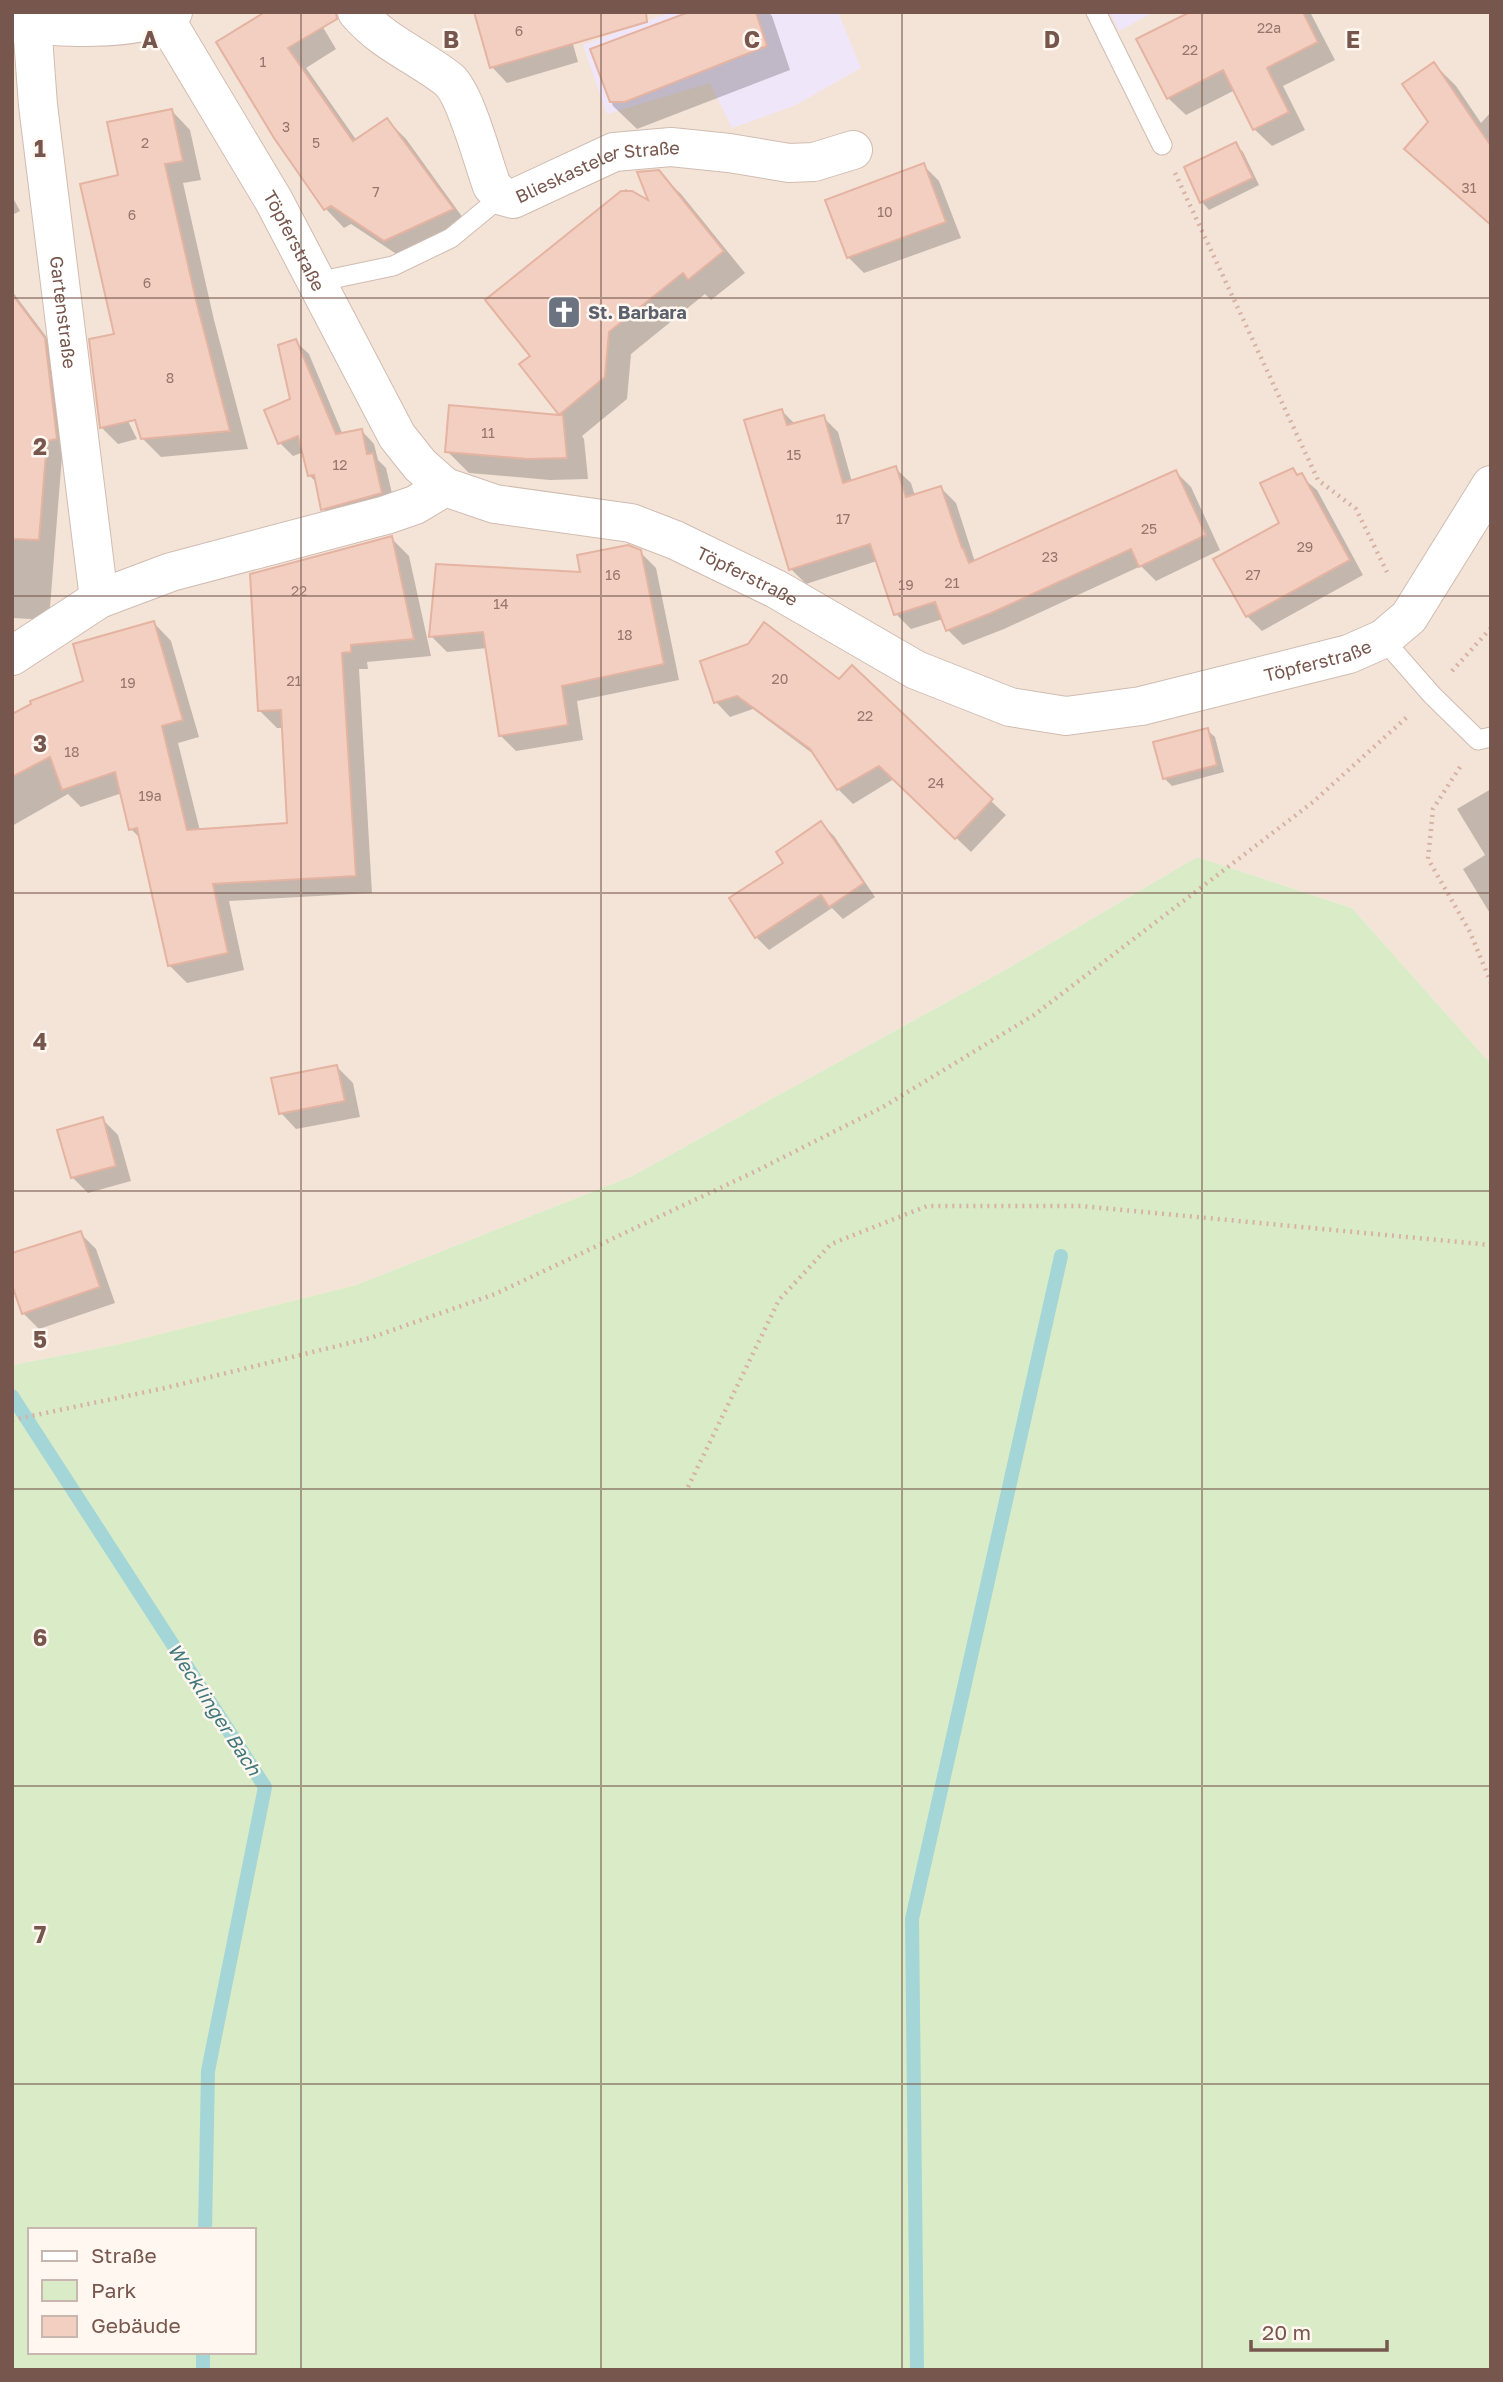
<svg xmlns="http://www.w3.org/2000/svg" width="1503" height="2382" font-family="'Golos Text',sans-serif">
  <style>
    .residential { fill: #f4e4d8 }
    .education { fill: #f0e6f9 }
    .green { fill: #daebc7; fill-rule: evenodd }
    .shadow { fill: #0003 }
    .lines { fill: none; stroke-linecap: round; stroke-linejoin: round }
    .stream { stroke: #a4d6d8; stroke-width: 14 }
    .building { fill: #f2cfc1; stroke: #e4b3a2; stroke-width: 2 }
    .service-casing { stroke: #d1bcb1; stroke-width: 21 }
    .minor-casing { stroke: #d1bcb1; stroke-width: 40 }
    .tertiary-casing { stroke: #d1bcb1; stroke-width: 40 }
    .path { stroke: #d7b2a4; stroke-width: 4.5; stroke-dasharray: 2 5; stroke-linecap: butt }
    .service { stroke: #fff; stroke-width: 19 }
    .minor { stroke: #fff; stroke-width: 38 }
    .tertiary { stroke: #fff; stroke-width: 38 }
    .grid { fill: none; stroke: #77574d; stroke-width: 2; stroke-opacity: 0.55 }
    .labels { text-anchor: middle; dominant-baseline: central; stroke-width: 5; stroke-linejoin: round; paint-order: stroke }
    .number-label { font-size: 14px; fill: #96756a }
    .street-label { font-size: 18px; fill: #77574d; stroke: #fff7f0 }
    .worship-label { font-size: 18px; font-weight: bold; fill: #5b616d; stroke: #fff7f0; text-anchor: start }
    .water-label { font-size: 19px; font-style: italic; fill: #40797c; stroke: #fff7f0 }
    .grid-label { font-size: 23px; text-anchor: middle; font-weight: bold; fill: #77574d; stroke: #fff7f0; stroke-width: 5; stroke-linejoin: round; paint-order: stroke }
  </style>
  <rect width="100%" height="100%" fill="#fcf3ea"/>
  <!-- residential -->
  <polygon class="residential" points="12,12 1491,12 1491,1064 1352,908 1197,857 1005,970 632,1176 356,1285 116,1345 12,1365"/>
  <!-- education -->
  <g class="education">
    <polygon points="672,12 838,12 861,68 794,106 732,128 710,83 607,114 583,45"/>
    <polygon points="1110,12 1154,12 1119,31"/>
  </g>
  <!-- green -->
  <path class="green" d="M1197,857l155,51 139,156v1306h-1479v-1005l104,-20 240,-60 276,-109 373,-206zM30,2230h224v122h-224z"/>
  <!-- shadow -->
  <g class="shadow">
    <polygon points="564,12 578,62 507,83 492,67"/>
    <polygon points="694,12 768,12 772,16 790,70 637,129 613,106 592,50"/>
    <polygon points="1194,12 1310,12 1335,60 1283,86 1305,130 1272,146 1254,129 1235,90 1186,115 1168,98"/>
    <polygon points="315,14 336,49 306,68 357,141 387,120 406,139 471,229 404,259 351,224 344,228 326,209 224,52"/>
    <polygon points="1434,64 1456,86 1481,123 1491,112 1491,226 1407,149 1430,123"/>
    <polygon points="172,111 190,130 201,180 183,183 214,320 248,449 161,457 142,438 120,176"/>
    <polygon points="1235,144 1243,152 1259,185 1209,210 1202,202"/>
    <polygon points="923,165 939,181 961,238 864,273 848,257"/>
    <polygon points="658,172 681,194 745,273 711,300 705,294 631,354 627,399 582,436 584,439 588,479 550,480 469,473 447,451 563,417 522,365 532,357 487,300 626,189 651,204"/>
    <polygon points="12,196 20,211 12,215"/>
    <polygon points="12,291 60,355 62,456 49,620 12,618"/>
    <polygon points="295,341 309,354 343,435 361,430 374,444 378,460 386,468 395,506 336,522 323,509 318,484 309,475 304,452 293,456 280,443 292,400"/>
    <polygon points="94,368 108,381 137,439 118,444 102,428"/>
    <polygon points="782,411 796,425 823,417 838,432 852,482 895,468 911,483 915,496 941,488 956,503 975,562 1176,472 1191,487 1220,550 1156,581 1141,566 1004,629 963,645 948,630 943,619 911,629 896,614 877,561 806,584 791,569"/>
    <polygon points="1293,470 1317,490 1363,575 1262,631 1247,616 1281,523"/>
    <polygon points="391,538 409,556 431,656 367,662 368,669 359,669 372,893 229,901 244,970 187,983 169,965 142,840 131,829 122,793 81,807 68,794 12,826 12,715 85,682 154,623 171,641 199,737 178,743 200,831 289,825 283,728 277,728 260,711"/>
    <polygon points="640,552 656,568 679,680 577,701 583,740 516,751 500,735 487,648 447,652 431,636"/>
    <polygon points="702,662 991,801 1006,815 971,852 894,779 853,804 838,789 816,756 753,709 730,717 716,702"/>
    <polygon points="1207,730 1215,737 1224,772 1172,786 1164,778"/>
    <polygon points="1491,789 1491,915 1463,869 1485,855 1457,809"/>
    <polygon points="821,823 834,836 875,897 843,919 832,908 769,950 756,937 785,863"/>
    <polygon points="337,1067 353,1083 360,1117 296,1129 281,1113"/>
    <polygon points="102,1119 118,1135 131,1181 88,1193 72,1177"/>
    <polygon points="80,1233 96,1249 115,1303 39,1329 23,1313"/>
  </g>
  <g class="lines">
    <!-- stream -->
    <g class="stream">
      <polyline points="12,1396 265,1787 208,2071 205,2230"/>
      <polyline points="203,2370 203,2352"/>
      <polyline points="917,2370 912,1919 1061,1256"/>
    </g>
  </g>
  <!-- building -->
  <g class="building">
    <polygon points="265,12 336,12 337,19 288,48 353,141 387,118 454,209 384,241 331,206 324,210 274,138 216,42"/>
    <polygon points="474,12 646,12 647,22 490,68"/>
    <polygon points="689,12 756,12 767,46 625,102 610,102 590,49"/>
    <polygon points="1190,12 1303,12 1318,42 1267,68 1289,112 1253,130 1223,70 1167,99 1136,39"/>
    <polygon points="1434,62 1491,146 1491,225 1404,149 1428,122 1402,84"/>
    <polygon points="172,109 183,161 165,164 196,300 230,431 141,439 135,420 100,428 89,339 114,334 80,184 118,175 107,122"/>
    <polygon points="1236,142 1253,178 1200,203 1184,167"/>
    <polygon points="924,163 946,222 847,258 825,200"/>
    <polygon points="659,170 724,251 688,280 683,273 609,332 605,377 559,415 563,415 567,458 527,459 445,452 449,405 559,415 519,364 530,356 485,300 621,191 632,191 648,200 637,172"/>
    <polygon points="12,294 45,338 57,439 47,441 39,540 12,539"/>
    <polygon points="296,339 336,434 362,429 367,454 373,453 382,493 321,510 314,475 308,476 298,436 278,444 264,410 290,399 278,345"/>
    <polygon points="782,409 787,425 824,415 843,483 896,466 906,497 941,486 962,548 963,548 969,563 1176,470 1206,535 1139,567 1131,549 989,614 946,631 935,602 894,615 870,544 789,570 744,420"/>
    <polygon points="1293,468 1297,475 1302,473 1350,560 1246,617 1213,559 1279,523 1260,483"/>
    <polygon points="392,536 414,639 351,645 351,652 342,653 356,876 213,884 228,953 168,966 137,828 129,830 115,772 62,790 50,757 12,777 12,714 31,704 30,701 83,681 73,644 154,621 183,720 162,726 187,830 287,823 281,710 258,711 250,574"/>
    <polygon points="628,545 641,550 664,664 562,686 568,725 499,736 483,632 429,637 436,564 580,572 577,555"/>
    <polygon points="764,622 839,679 852,665 993,799 955,839 879,766 837,790 810,749 737,696 714,703 700,661 748,644"/>
    <polygon points="1208,728 1217,765 1163,779 1153,742"/>
    <polygon points="821,821 864,883 829,907 821,895 755,938 729,898 783,863 776,852"/>
    <polygon points="337,1065 345,1101 279,1114 271,1078"/>
    <polygon points="103,1117 116,1166 71,1178 57,1130"/>
    <polygon points="81,1231 100,1287 22,1314 12,1285 12,1253"/>
  </g>
  <g class="lines">
    <!-- service casing -->
    <g class="service-casing">
      <g id="service">
        <polyline points="1096,12 1162,145"/>
        <polyline points="317,282 393,266 451,238 502,196"/>
        <polyline points="1383,639 1432,695 1478,740 1491,737"/>
      </g>
    </g>
    <!-- minor casing -->
    <g class="minor-casing">
      <g id="minor">
        <path id="s1" d="M357,12c26,31 62,44 92,68 17,15 34,82 43,106l10,10 11,3 101,-47 57,-5 58,6 60,10 25,-1 39,-12"/>
        <path id="s2" d="M164,17l110,184 123,235 23,29 25,22 50,17 136,19 44,17 101,49 140,81 94,37 56,9 75,-10 208,-52 34,-15 26,-22 82,-132"/>
        <path id="s3" d="M32,24l6,81 61,494"/>
        <polyline points="12,656 99,599 171,572 386,515 415,505 445,487"/>
      </g>
    </g>
    <!-- tertiary casing -->
    <g class="tertiary-casing">
      <path id="tertiary" d="M12,23c45,4 121,10 161,-11"/>
    </g>
    <!-- path -->
    <g class="path">
      <polyline points="1175,173 1318,480 1356,509 1387,572"/>
      <polyline points="1452,671 1491,628"/>
      <polyline points="1460,767 1433,809 1428,859 1470,932 1491,983"/>
      <polyline points="12,1420 165,1388 370,1338 495,1294 754,1172 883,1107 1034,1015 1313,802 1407,717"/>
      <polyline points="688,1487 779,1300 831,1244 927,1206 1081,1206 1491,1245"/>
    </g>
    <!-- service -->
    <use href="#service" class="service"/>
    <!-- minor -->
    <use href="#minor" class="minor"/>
    <!-- tertiary -->
    <use href="#tertiary" class="tertiary"/>
  </g>
  <!-- grid -->
  <path class="grid" d="M301,12v2358M601,12v2358M902,12v2358M1202,12v2358M12,298h1479M12,596h1479M12,893h1479M12,1191h1479M12,1489h1479M12,1786h1479M12,2084h1479"/>
  <!-- icons -->
  <defs>
    <g id="church-square" transform="scale(1.75)"><rect x="-9" y="-9" width="18" height="18" rx="4" fill="#6b7280" stroke="#fff7f0"/><path d="M-1.2-6h2.4v3.5h3.3v2.4h-3.3V6h-2.4V-.1h-3.3v-2.4h3.3Z" fill="#fff"/></g>
  </defs>
  <g fill-rule="evenodd">
    <use href="#church-square" x="564" y="312"/>
  </g>
  <g class="labels">
    <!-- number labels -->
    <g class="number-label">
      <text x="1269" y="27">22a</text>
      <text x="519" y="30">6</text>
      <text x="1190" y="49">22</text>
      <text x="263" y="61">1</text>
      <text x="286" y="126">3</text>
      <text x="145" y="142">2</text>
      <text x="316" y="142">5</text>
      <text x="1469" y="187">31</text>
      <text x="376" y="191">7</text>
      <text x="885" y="211">10</text>
      <text x="132" y="214">6</text>
      <text x="147" y="282">6</text>
      <text x="170" y="377">8</text>
      <text x="488" y="432">11</text>
      <text x="794" y="454">15</text>
      <text x="340" y="464">12</text>
      <text x="843" y="518">17</text>
      <text x="1149" y="528">25</text>
      <text x="1305" y="546">29</text>
      <text x="1050" y="556">23</text>
      <text x="613" y="574">16</text>
      <text x="1253" y="574">27</text>
      <text x="952" y="582">21</text>
      <text x="906" y="584">19</text>
      <text x="299" y="590">22</text>
      <text x="501" y="603">14</text>
      <text x="625" y="634">18</text>
      <text x="780" y="678">20</text>
      <text x="294" y="680">21</text>
      <text x="128" y="682">19</text>
      <text x="865" y="715">22</text>
      <text x="72" y="751">18</text>
      <text x="936" y="782">24</text>
      <text x="150" y="795">19a</text>
    </g>
    <!-- street labels -->
    <g class="street-label">
      <text stroke="none"><textPath href="#s1" startOffset="346">Blieskasteler Straße</textPath></text>
      <text stroke="none"><textPath href="#s2" startOffset="259">Töpferstraße</textPath></text>
      <text stroke="none"><textPath href="#s3" startOffset="290">Gartenstraße</textPath></text>
      <text stroke="none"><textPath href="#s2" startOffset="868">Töpferstraße</textPath></text>
      <text stroke="none"><textPath href="#s2" startOffset="1477">Töpferstraße</textPath></text>
    </g>
    <!-- worship labels -->
    <g class="worship-label">
      <text x="588" y="312">St. Barbara</text>
    </g>
    <!-- water labels -->
    <g class="water-label">
      <text transform="translate(215 1709) rotate(57)">Wecklinger Bach</text>
    </g>
  </g>
  <g class="grid-label">
    <text x="150" y="48">A</text>
    <text x="451" y="48">B</text>
    <text x="752" y="48">C</text>
    <text x="1052" y="48">D</text>
    <text x="1353" y="48">E</text>
    <text x="40" y="157">1</text>
    <text x="40" y="455">2</text>
    <text x="40" y="752">3</text>
    <text x="40" y="1050">4</text>
    <text x="40" y="1348">5</text>
    <text x="40" y="1646">6</text>
    <text x="40" y="1943">7</text>
  </g>
  <!-- border -->
  <rect width="1503" height="2382" fill="none" stroke="#77574d" stroke-width="28"/>
  <!-- legend -->
  <rect x="28" y="2228" width="228" height="126" fill="#fff7f0" stroke="#c9b7af" stroke-width="2"/>
  <rect x="42" y="2251" width="35" height="10" fill="#ffffff" stroke="#c9b7af" stroke-width="2"/>
  <text x="91" y="2263" font-size="21" fill="#77574d">Straße</text>
  <rect x="42" y="2280" width="35" height="21" fill="#daebc7" stroke="#c9b7af" stroke-width="2"/>
  <text x="91" y="2298" font-size="21" fill="#77574d">Park</text>
  <rect x="42" y="2316" width="35" height="21" fill="#f2cfc1" stroke="#c9b7af" stroke-width="2"/>
  <text x="91" y="2333" font-size="21" fill="#77574d">Gebäude</text>
  <!-- scale -->
  <path d="M1251 2340v10h136v-10" fill="none" stroke="#77574d" stroke-width="3.5"/>
  <text x="1262" y="2340" font-size="21" fill="#77574d" stroke="#fff7f0" stroke-width="5" paint-order="stroke">20 m</text>
</svg>
